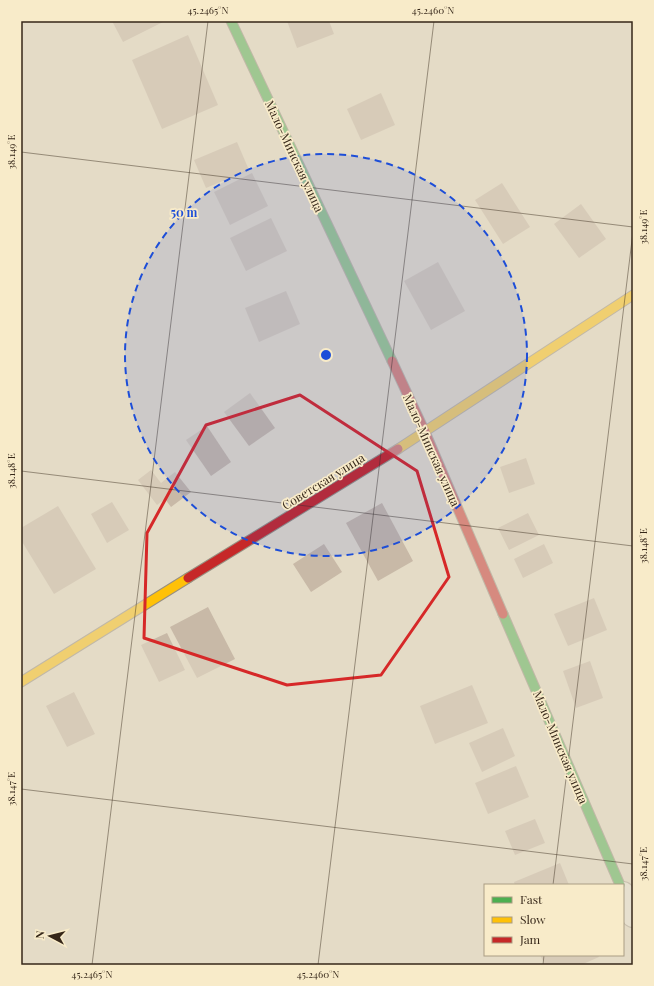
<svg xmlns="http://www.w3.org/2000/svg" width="654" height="986" font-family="'Playfair Display',serif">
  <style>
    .building { fill: #c8b9a7 }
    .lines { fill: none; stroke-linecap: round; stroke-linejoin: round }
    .street-casing { stroke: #a89f90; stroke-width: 24 }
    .fast-casing { stroke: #988f80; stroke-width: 11 }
    .slow-casing { stroke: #988f80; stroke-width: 11 }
    .jam-casing { stroke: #988f80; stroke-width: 11 }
    .street { stroke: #ebe6d9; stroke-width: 22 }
    .fast { stroke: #4caf50; stroke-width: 9 }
    .slow { stroke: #ffc107; stroke-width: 9 }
    .jam { stroke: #c62828; stroke-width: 9 }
    .marked { fill: none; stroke: #d62828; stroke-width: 3; stroke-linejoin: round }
    .ticks { fill: none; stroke: #362719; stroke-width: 1; stroke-opacity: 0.45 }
    .ring { fill: none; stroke: #1d4ed8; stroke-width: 2; stroke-dasharray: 7 5 }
    .labels { text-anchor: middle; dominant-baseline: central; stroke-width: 3.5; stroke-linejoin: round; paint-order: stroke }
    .street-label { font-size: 12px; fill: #362719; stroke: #f8ebc9 }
    .centre { fill: #1d4ed8; stroke: #f8ebc9; stroke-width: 2 }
    .ring-label { font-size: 12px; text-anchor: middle; font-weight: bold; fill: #1d4ed8; stroke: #f8ebc9; stroke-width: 3.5; stroke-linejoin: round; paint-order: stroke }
    .neatline { fill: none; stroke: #362719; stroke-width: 1.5 }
    .ticks-label { font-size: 10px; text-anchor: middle; fill: #362719 }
  </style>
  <rect width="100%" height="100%" fill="#e4dbc6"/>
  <!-- building -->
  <g class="building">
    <polygon points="112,21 165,21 123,42"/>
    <polygon points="287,21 329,21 334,34 297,48"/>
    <polygon points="188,35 218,105 162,129 132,60"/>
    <polygon points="381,93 395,125 361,140 347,109"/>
    <polygon points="237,142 249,170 206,188 194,160"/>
    <polygon points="252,173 268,206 230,225 214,192"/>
    <polygon points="502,183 530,227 503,244 475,200"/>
    <polygon points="581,204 606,239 579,258 554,224"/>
    <polygon points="271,218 287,251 246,271 230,238"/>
    <polygon points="438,262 465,311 431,330 404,281"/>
    <polygon points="286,291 300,324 259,342 245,308"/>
    <polygon points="250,393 275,428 249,446 224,412"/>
    <polygon points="207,426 231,462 211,476 186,440"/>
    <polygon points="526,458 535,484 509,493 500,467"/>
    <polygon points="151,470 161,483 175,472 191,492 171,507 165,499 157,505 138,480"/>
    <polygon points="112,502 129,530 107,543 91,514"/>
    <polygon points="382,503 413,561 378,581 346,523"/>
    <polygon points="58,506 96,569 54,594 21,540 21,528"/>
    <polygon points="528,513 539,535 509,550 498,528"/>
    <polygon points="324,544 342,572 311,592 293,564"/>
    <polygon points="544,544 553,563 523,578 514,559"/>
    <polygon points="594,598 607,630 568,646 554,614"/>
    <polygon points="208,607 235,659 197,678 170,627"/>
    <polygon points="167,633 185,670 159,682 141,645"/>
    <polygon points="590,661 603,698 576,708 563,671"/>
    <polygon points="472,685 488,723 435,744 420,706"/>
    <polygon points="74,692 95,734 67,747 46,706"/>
    <polygon points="503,728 515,756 482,772 469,743"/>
    <polygon points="516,766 529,797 488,814 475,783"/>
    <polygon points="535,819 545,843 515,855 505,831"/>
    <polygon points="560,863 569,885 515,885 514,882"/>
    <polygon points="540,955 598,955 599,957 581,965 545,965"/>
  </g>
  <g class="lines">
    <!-- street casing -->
    <g class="street-casing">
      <polyline id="street" points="623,893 633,916"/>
    </g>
    <!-- fast casing -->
    <g class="fast-casing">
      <g id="fast">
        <polyline points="231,21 392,361"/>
        <polyline points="503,614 620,885"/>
      </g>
    </g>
    <!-- slow casing -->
    <g class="slow-casing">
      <g id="slow">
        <polyline points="398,449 633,295"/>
        <polyline points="21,682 188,578"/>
      </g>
    </g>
    <!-- jam casing -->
    <g class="jam-casing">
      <g id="jam">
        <polyline points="392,361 425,432 503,614"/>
        <polyline points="188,578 398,449"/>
      </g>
    </g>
    <!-- street -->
    <use href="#street" class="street"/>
    <!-- fast -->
    <use href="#fast" class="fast"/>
    <!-- slow -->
    <use href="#slow" class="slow"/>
    <!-- jam -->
    <use href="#jam" class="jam"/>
  </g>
  <!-- marked area -->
  <path d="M0 0H654V986H0ZM300,395l117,76 32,106 -68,98 -94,10 -143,-47 3,-105 59,-108z" fill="#e4dbc6" fill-opacity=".55" fill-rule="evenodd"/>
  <path class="marked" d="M300,395l117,76 32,106 -68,98 -94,10 -143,-47 3,-105 59,-108z"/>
  <!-- ticks -->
  <path class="ticks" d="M21,152l612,75M21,471l612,75M21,789l612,75M553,885l80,-653M92,965l116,-944M318,965l116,-944M543,965l1,-10"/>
  <!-- distance rings -->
  <circle cx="326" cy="355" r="201" fill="#1d4ed8" fill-opacity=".12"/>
  <circle class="ring" cx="326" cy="355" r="201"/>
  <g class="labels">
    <!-- street labels -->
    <g class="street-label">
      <text transform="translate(295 156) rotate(65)">Мало-Минская улица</text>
      <text transform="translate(432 450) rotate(66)">Мало-Минская улица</text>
      <text transform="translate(323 481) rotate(-32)">Советская улица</text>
      <text transform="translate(561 747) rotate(67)">Мало-Минская улица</text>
    </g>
  </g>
  <circle cx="326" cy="355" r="6" class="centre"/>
  <g class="ring-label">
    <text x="184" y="217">50 m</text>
  </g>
  <!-- border -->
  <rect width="654" height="986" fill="none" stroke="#f8ebc9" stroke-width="44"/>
  <!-- legend -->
  <rect x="484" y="884" width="140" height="72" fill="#f8ebc9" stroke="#aa9d83"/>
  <rect x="492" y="897" width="20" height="6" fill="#4caf50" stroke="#aa9d83"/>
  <text x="520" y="904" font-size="12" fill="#362719">Fast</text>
  <rect x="492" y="917" width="20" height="6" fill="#ffc107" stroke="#aa9d83"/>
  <text x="520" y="924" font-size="12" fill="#362719">Slow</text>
  <rect x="492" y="937" width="20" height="6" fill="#c62828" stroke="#aa9d83"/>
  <text x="520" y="944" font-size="12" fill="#362719">Jam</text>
  <!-- north arrow -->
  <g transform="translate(50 936) rotate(277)" stroke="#f8ebc9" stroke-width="3" paint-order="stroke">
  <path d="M0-3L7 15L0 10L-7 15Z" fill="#362719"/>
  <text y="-6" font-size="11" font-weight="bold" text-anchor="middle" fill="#362719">N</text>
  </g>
  <rect x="22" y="22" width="610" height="942" class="neatline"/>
  <g class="ticks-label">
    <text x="208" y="14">45.2465°N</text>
    <text x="433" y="14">45.2460°N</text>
    <text transform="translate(11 152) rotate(-90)" y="4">38.149°E</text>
    <text transform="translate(643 227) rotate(-90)" y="4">38.149°E</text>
    <text transform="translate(11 471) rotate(-90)" y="4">38.148°E</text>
    <text transform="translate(643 546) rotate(-90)" y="4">38.148°E</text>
    <text transform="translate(11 789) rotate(-90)" y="4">38.147°E</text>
    <text transform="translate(643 864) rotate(-90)" y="4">38.147°E</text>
    <text x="92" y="978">45.2465°N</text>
    <text x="318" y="978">45.2460°N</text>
  </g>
</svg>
